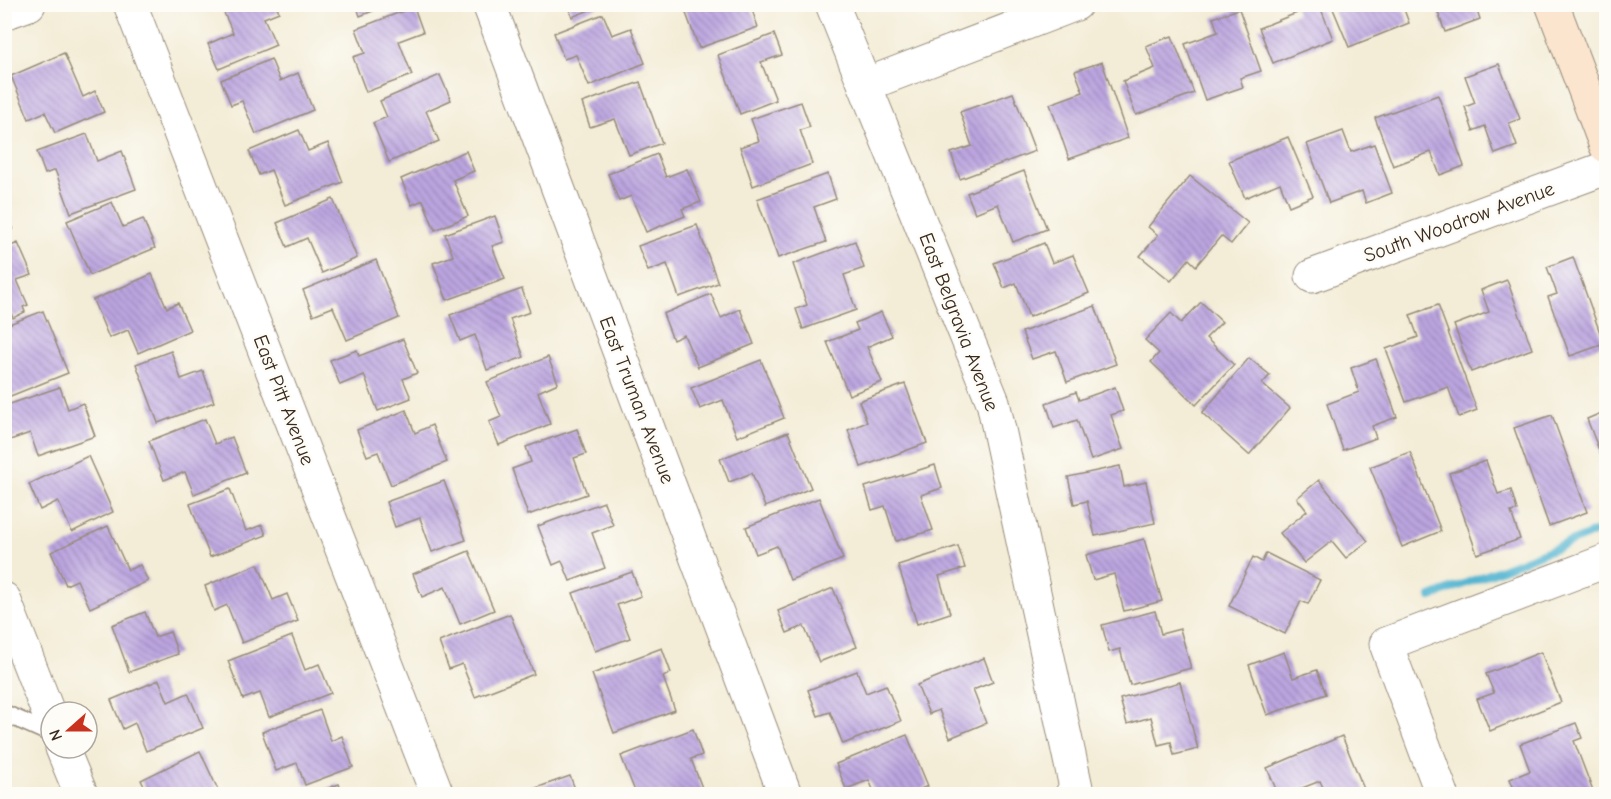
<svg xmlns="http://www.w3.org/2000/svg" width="1611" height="799" font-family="'Comic Neue',sans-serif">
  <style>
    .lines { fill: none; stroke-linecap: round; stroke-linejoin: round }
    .stream { stroke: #53b5d1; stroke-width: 8 }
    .building { fill: url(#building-back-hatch) }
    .lane-casing { stroke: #978b7a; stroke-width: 19 }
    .street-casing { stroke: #978b7a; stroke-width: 35 }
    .secondary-casing { stroke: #978b7a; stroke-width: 35 }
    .lane { stroke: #fff; stroke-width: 16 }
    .street { stroke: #fff; stroke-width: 33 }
    .secondary { stroke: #fbe5cf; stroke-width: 33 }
    .labels { text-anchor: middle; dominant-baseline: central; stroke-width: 5; stroke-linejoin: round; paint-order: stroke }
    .street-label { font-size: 20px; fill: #3b2a1e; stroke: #fdfcf7 }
  </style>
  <defs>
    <pattern id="building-back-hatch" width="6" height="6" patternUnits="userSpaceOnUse" patternTransform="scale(1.5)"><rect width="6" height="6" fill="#bca5e0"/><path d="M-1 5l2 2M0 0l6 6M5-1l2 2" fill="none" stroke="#9a87b5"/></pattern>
  </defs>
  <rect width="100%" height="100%" fill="#fdfcf7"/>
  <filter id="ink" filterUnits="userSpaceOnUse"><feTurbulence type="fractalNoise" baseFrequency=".0167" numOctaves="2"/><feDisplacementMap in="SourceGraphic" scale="12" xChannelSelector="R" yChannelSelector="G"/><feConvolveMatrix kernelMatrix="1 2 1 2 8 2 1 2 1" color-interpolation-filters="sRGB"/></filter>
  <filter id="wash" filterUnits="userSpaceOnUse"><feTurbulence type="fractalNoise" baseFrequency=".008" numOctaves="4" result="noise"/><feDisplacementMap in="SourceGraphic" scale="24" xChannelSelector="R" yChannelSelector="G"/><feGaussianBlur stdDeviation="1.35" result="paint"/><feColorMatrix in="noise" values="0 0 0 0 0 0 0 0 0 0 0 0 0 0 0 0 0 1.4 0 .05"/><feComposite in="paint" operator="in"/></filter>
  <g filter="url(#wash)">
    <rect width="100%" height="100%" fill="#f3ecd6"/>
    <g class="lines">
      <!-- stream -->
      <polyline class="stream" points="1431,597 1606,528"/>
    </g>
    <g id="blocks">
      <!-- building -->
      <g class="building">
        <polygon points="220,4 276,4 279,12 264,18 276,45 219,69 208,44 233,33"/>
        <polygon points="356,4 388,4 388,5 360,16"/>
        <polygon points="568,4 602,4 602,5 572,17"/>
        <polygon points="695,4 750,4 758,27 699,48 684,8"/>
        <polygon points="1294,4 1319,4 1333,39 1273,63 1259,28 1297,13"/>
        <polygon points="1331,4 1402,4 1409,23 1349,47"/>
        <polygon points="1435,4 1475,4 1480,19 1445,32"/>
        <polygon points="414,7 423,32 399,41 412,75 366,92 353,57 365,53 356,29"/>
        <polygon points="1239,9 1261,71 1240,78 1243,87 1205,100 1185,44 1218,32 1213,18"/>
        <polygon points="603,14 612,35 631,28 645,63 589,86 576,55 564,59 554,33"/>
        <polygon points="774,34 782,55 761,62 776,100 740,114 718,55"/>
        <polygon points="1172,36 1194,93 1136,115 1123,81 1155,68 1146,46"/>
        <polygon points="64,53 83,97 95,91 104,112 55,133 45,112 29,119 11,76"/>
        <polygon points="271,59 280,81 298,73 313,110 256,134 242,101 231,105 221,80"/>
        <polygon points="1102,62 1128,138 1069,159 1050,104 1083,92 1075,71"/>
        <polygon points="1499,64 1520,119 1509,123 1517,146 1495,154 1485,126 1473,131 1465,107 1475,103 1465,76"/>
        <polygon points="440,75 451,100 426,111 439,141 389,162 373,123 387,117 380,101"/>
        <polygon points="640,82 662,143 629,155 615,119 590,127 582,103"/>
        <polygon points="1013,93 1035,151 960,179 951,153 972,146 960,112"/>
        <polygon points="1438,95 1464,166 1440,175 1431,152 1393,166 1375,118"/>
        <polygon points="801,102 810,127 800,130 812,164 753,186 740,147 759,141 751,119"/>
        <polygon points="299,130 308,151 328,143 343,182 285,205 271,170 259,175 249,151"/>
        <polygon points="1343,131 1351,152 1374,144 1392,193 1366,203 1362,191 1329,203 1307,144"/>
        <polygon points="87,134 97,161 122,151 136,189 71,213 55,170 45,174 37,152"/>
        <polygon points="1288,137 1313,196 1289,206 1280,183 1245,198 1229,161"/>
        <polygon points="466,151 474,171 453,180 468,216 435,230 423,200 412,205 401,179"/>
        <polygon points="657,154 666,177 687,169 701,202 682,209 685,216 646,232 631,196 619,201 608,174"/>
        <polygon points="1024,171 1047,229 1013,242 998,204 975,213 967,193"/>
        <polygon points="828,174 836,199 814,207 826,242 778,258 757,199"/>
        <polygon points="1190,176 1248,223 1231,244 1221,236 1196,266 1189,259 1171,281 1140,256 1158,235 1148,227"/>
        <polygon points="333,199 357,258 322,273 307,238 287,247 277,223"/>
        <polygon points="112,202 123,227 143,219 155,248 90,275 67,221"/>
        <polygon points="4,208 13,229 4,232"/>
        <polygon points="495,216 504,242 492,246 505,279 447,300 433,263 453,256 445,234"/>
        <polygon points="697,225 718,283 679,297 667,264 648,271 638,246"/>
        <polygon points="855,241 864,268 844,275 856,310 803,329 796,309 807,305 793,264"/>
        <polygon points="18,243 32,275 17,280 28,305 23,307 25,312 13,318 10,311 4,313 4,245 6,248"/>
        <polygon points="1044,243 1052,263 1073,255 1089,293 1029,317 1016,283 1004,288 994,263"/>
        <polygon points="1573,257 1604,344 1570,356 1548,297 1557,294 1547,267"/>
        <polygon points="376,260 399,318 347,340 333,307 313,315 303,290"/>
        <polygon points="152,274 167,308 178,303 190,330 138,353 128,330 109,338 93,300"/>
        <polygon points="1507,280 1532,349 1471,372 1454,325 1489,312 1481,290"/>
        <polygon points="522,289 530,312 510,319 524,357 487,370 475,335 460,341 450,315"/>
        <polygon points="711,294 721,318 740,309 754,344 698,367 684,335 673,340 663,314"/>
        <polygon points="1201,302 1222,322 1206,338 1234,365 1196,405 1151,362 1159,353 1145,340 1171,313 1181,323"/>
        <polygon points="1438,305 1477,410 1459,417 1448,387 1406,402 1386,349 1418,337 1410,315"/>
        <polygon points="1095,306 1116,364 1067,382 1056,351 1032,359 1022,332"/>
        <polygon points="43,311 68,373 8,397 4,387 4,326"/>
        <polygon points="881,312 892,336 867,347 882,382 849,395 827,342 858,330 855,323"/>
        <polygon points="403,339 417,373 403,379 411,398 378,411 364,375 340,385 330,360 357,350 359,356"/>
        <polygon points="171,351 181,379 203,371 214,402 158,423 136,364"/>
        <polygon points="548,357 558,383 538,392 550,424 499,445 489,422 501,417 487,382"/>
        <polygon points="1249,358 1270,375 1262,384 1290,408 1249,455 1202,413"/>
        <polygon points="1376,359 1397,417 1372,426 1376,438 1343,450 1327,404 1359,392 1351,368"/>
        <polygon points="761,360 784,418 737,437 723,400 700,409 691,388"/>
        <polygon points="905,384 927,443 861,467 848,430 867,422 859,401"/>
        <polygon points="60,387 68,409 83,403 95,436 38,456 30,433 10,440 4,424 4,406"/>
        <polygon points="1115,387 1123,411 1111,415 1123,449 1091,460 1077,420 1054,428 1046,403 1076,392 1079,400"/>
        <polygon points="406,410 415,433 432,425 447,462 391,485 378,452 367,456 357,430"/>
        <polygon points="1606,411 1606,468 1587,419"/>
        <polygon points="1552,415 1587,512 1549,526 1514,428"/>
        <polygon points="205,419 215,444 232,437 246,473 194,494 185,472 164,480 149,441"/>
        <polygon points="577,429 586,454 574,458 587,494 528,515 512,469 531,462 526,447"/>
        <polygon points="788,432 811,488 765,507 752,473 729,482 720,459"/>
        <polygon points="1410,452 1441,531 1402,547 1370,467"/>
        <polygon points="88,456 113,512 72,532 58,501 40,510 29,484"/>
        <polygon points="1486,461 1498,494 1511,490 1517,510 1511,512 1520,539 1477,554 1449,473"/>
        <polygon points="935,465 942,488 921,495 933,530 896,541 885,506 872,510 865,487"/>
        <polygon points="1120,466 1124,487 1146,482 1155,523 1095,536 1087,501 1074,504 1068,477"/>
        <polygon points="1319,480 1368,541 1346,558 1332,541 1304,563 1280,533 1307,511 1297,498"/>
        <polygon points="444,481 466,540 432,552 420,518 395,527 386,502"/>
        <polygon points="230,489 246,531 262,525 266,535 210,557 190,504"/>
        <polygon points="819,498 843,559 790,580 777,546 756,554 746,527"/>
        <polygon points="604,502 613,525 592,533 605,568 570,581 562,561 553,565 538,526"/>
        <polygon points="108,526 128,570 140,565 148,581 90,608 77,580 66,585 51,552"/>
        <polygon points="1144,539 1162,601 1124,611 1114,574 1093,580 1086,555"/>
        <polygon points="958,546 965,568 939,576 950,613 917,624 898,565"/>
        <polygon points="469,551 494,610 460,624 445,587 422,597 413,574"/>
        <polygon points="1266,553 1320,580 1308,604 1301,601 1285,634 1229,606 1253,557 1262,562"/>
        <polygon points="258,564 273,600 287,594 298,621 242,643 227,605 214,611 205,586"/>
        <polygon points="632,572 641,596 617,605 630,638 595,651 573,593"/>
        <polygon points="833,588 857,647 819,662 804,626 787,633 778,611"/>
        <polygon points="1155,611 1161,634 1180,629 1191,668 1130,685 1120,649 1109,652 1102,625"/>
        <polygon points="145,612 155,637 170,632 178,654 129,672 112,625"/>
        <polygon points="510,614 534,674 475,697 462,664 449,669 439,642"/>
        <polygon points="292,636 305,670 319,664 331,693 269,717 260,693 243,699 228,661"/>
        <polygon points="662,648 671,673 663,677 675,710 614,733 592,674"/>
        <polygon points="1284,652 1293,678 1317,670 1326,694 1267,715 1249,665"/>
        <polygon points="1541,652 1561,702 1490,731 1477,699 1494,693 1486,674"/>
        <polygon points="984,658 993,682 973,690 986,723 950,738 939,710 929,714 917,685"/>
        <polygon points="857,671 866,693 886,685 901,721 843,744 830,712 818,716 808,690"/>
        <polygon points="159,680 168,702 188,693 203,728 146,751 135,723 123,729 111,700"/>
        <polygon points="1180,682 1198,749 1174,755 1171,742 1158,745 1151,717 1127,724 1120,699"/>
        <polygon points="320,710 331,741 342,736 353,767 305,785 297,763 276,771 262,732"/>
        <polygon points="1576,723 1582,738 1574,741 1594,794 1516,794 1510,779 1530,771 1520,744"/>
        <polygon points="693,729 702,755 691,759 704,793 636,794 621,756"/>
        <polygon points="907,735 928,786 908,794 875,794 869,780 846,789 836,764"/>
        <polygon points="1342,736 1366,794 1326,794 1320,781 1287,794 1278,794 1267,768"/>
        <polygon points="200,751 220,794 166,794 165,792 161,794 148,794 141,780"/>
        <polygon points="570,776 577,794 519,794"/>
        <polygon points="339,784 343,794 313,794"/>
      </g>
    </g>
  </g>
  <g filter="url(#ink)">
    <use href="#blocks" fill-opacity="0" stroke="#978b7a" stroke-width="1.5"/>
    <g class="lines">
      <!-- lane casing -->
      <g class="lane-casing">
        <polyline id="lane" points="4,713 51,734"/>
      </g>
      <!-- street casing -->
      <g class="street-casing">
        <g id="street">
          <polyline points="130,4 437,794"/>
          <polyline points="489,4 785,794"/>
          <polyline points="832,4 993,402 1077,792 1072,794"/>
          <polyline points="4,13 29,4"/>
          <polyline points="865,85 1076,4"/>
          <polyline points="1312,276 1606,168"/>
          <polyline points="4,599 51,720"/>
          <polyline points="62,748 81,794"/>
          <polyline points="1442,794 1386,644 1606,561"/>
        </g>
      </g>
      <!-- secondary casing -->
      <g class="secondary-casing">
        <polyline id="secondary" points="1552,4 1606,146"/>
      </g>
      <!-- lane -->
      <use href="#lane" class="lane"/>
      <!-- street -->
      <use href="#street" class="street"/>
      <!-- secondary -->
      <use href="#secondary" class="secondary"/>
    </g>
  </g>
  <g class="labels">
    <!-- street labels -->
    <g class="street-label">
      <text transform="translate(1459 222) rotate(-20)">South Woodrow Avenue</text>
      <text transform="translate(959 322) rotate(69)">East Belgravia Avenue</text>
      <text transform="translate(284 400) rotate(69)">East Pitt Avenue</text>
      <text transform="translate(637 400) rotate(69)">East Truman Avenue</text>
    </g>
  </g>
  <!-- margin -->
  <rect width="1611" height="799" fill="none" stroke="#fdfcf7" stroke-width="24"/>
  <!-- north arrow -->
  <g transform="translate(69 730) rotate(249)"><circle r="28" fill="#fdfcf7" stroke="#afa8a0" stroke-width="1.5"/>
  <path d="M0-4.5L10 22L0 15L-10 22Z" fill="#c8321e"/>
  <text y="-9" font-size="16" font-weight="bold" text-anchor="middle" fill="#3b2a1e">N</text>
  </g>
</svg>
